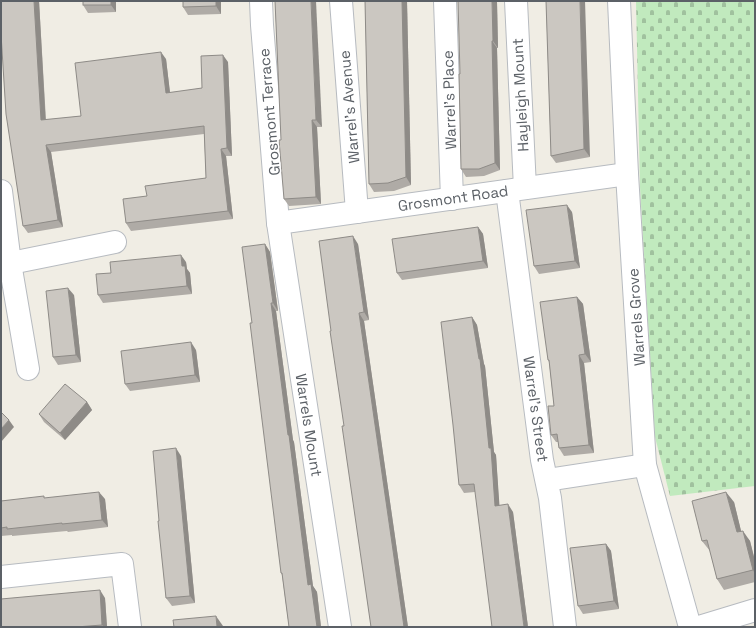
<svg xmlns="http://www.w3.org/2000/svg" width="756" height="628" font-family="'Space Grotesk',sans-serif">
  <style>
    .cemetery { fill: url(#cemetery-stones) }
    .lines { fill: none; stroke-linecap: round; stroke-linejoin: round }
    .minor-casing { stroke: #b7bbc0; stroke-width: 24 }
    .minor { stroke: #fff; stroke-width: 22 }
    .wall { fill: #afaba6 }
    .shaded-wall { fill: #8e8b87 }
    .building { fill: #cbc7c1; stroke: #8e8b87 }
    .labels { text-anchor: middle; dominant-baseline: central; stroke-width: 3; stroke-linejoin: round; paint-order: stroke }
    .street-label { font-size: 15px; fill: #5c6167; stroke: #fff }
  </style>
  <defs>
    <pattern id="cemetery-stones" width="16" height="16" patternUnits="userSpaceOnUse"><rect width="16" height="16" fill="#c1eabe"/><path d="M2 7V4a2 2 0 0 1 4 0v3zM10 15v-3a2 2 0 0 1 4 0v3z" fill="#a0c19e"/></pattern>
  </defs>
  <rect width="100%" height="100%" fill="#f0ede4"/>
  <!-- cemetery -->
  <polygon class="cemetery" points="636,1 755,1 755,486 670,496 655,437 640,187"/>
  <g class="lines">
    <!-- minor casing -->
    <g class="minor-casing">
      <g id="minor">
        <polyline points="261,1 262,25 278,223 340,627"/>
        <polyline points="341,1 357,212"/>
        <polyline points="445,1 452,199"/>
        <polyline points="516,1 525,188"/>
        <polyline points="619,1 627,174 645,465 690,627"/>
        <polyline points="1,191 10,263 28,369"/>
        <polyline points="507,191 542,460 550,498 565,627"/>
        <polyline points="278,223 627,174"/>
        <polyline points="1,265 115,242"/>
        <polyline points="547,480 645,465"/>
        <polyline points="1,577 122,564 130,627"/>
        <polyline points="699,627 755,610"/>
      </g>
    </g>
    <!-- minor -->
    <use href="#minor" class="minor"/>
  </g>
  <!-- wall -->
  <g class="wall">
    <polygon points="1,1 39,1 46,120 81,116 166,59 170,93 202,88 228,62 232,156 226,156 233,219 131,231 126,223 147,196 206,178 204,134 51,152 63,227 28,233 23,226"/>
    <polygon points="116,1 116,12 88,13 83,5"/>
    <polygon points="221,1 221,14 188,15 183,7"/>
    <polygon points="275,1 322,127 317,127 321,204 289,206 284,199"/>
    <polygon points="365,1 407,1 411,185 394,191 374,192 369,184"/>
    <polygon points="546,1 590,157 556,163 551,156"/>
    <polygon points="497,2 498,48 497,48 500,170 484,176 466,177 461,169 460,74"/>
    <polygon points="572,212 580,268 539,274 534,266"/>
    <polygon points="478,227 483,234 488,268 402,280 397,273"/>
    <polygon points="265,244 270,252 278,311 276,311 293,440 294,442 313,586 317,592 321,627 289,627 282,575 281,573"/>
    <polygon points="358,244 369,320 364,321 408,627 371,627 344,426"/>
    <polygon points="186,262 187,269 190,273 192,294 103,303 98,295 111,273"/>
    <polygon points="74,295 81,362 58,365 53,357"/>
    <polygon points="577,297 583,304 591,362 584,363 594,453 564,456 559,448 558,442 556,442 551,435 554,406 549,362 548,360"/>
    <polygon points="472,317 477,325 484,364 485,366 494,452 496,455 499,505 513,512 528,627 475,492 464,493 459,485"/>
    <polygon points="196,350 200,382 130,391 125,384"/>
    <polygon points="87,402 92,410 65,440 44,422 39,414"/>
    <polygon points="181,456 195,603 172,606 166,598 159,521"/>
    <polygon points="45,498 105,499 108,527 68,532 67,531 12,536 12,535 1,536 1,501"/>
    <polygon points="734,502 741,531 750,541 755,561 755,582 724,590 717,579 710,551 702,541"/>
    <polygon points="606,544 611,551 619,609 583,614 578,606"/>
    <polygon points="105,598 107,627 1,627"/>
  </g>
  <!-- shaded-wall -->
  <g class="shaded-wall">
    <polygon points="34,1 39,1 46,127 41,120"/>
    <polygon points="111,1 116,1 116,12 111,5"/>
    <polygon points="216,1 221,1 221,14 216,6"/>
    <polygon points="311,1 316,1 322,127 316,120"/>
    <polygon points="402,1 407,1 411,185 406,177"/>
    <polygon points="492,1 496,1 497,2 498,48 493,41"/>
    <polygon points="580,1 585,1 590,157 584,149"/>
    <polygon points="492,41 497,48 500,170 495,163"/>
    <polygon points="161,52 166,59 171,101 166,93"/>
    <polygon points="223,55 228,62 232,156 227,148"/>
    <polygon points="312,120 317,127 321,204 316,197"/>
    <polygon points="46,145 51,152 63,227 58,220"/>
    <polygon points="221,149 226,156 233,219 228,211"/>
    <polygon points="567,205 572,212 580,268 575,261"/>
    <polygon points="478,227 483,234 488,268 483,261"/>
    <polygon points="353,236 358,244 369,320 364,312"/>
    <polygon points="265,244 270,252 278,311 273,303"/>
    <polygon points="181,255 186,262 187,269 190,273 192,294 187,286 182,266"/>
    <polygon points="68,288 74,295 81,362 76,355"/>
    <polygon points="577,297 583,304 591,362 585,354"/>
    <polygon points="271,303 276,311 293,440 294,442 313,586 317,592 321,627 317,627 308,585 288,435"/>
    <polygon points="359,313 364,321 408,627 404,627"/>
    <polygon points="472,317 477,325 484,364 485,366 494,452 496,455 500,513 495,506 479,359"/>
    <polygon points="191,342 196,350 200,382 195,375"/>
    <polygon points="579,355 584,363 594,453 589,445"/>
    <polygon points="87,402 92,410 65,440 60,433"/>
    <polygon points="9,420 14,427 1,442 1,429"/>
    <polygon points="176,448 181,456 195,603 190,596"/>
    <polygon points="99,492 105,499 108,527 102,520"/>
    <polygon points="726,492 734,502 744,543 737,532"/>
    <polygon points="508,504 513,512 528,627 524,627"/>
    <polygon points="743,531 750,541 755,561 755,574 753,570"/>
    <polygon points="606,544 611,551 619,609 614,601"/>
    <polygon points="100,590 105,598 107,627 104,627 102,625"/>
    <polygon points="216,616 223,626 223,627 217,627"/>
  </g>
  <!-- building -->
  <g class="building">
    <polygon points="1,1 34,1 41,120 81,116 75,63 161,52 166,93 202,88 201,56 223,55 227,148 221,149 228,211 126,223 123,199 147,196 145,186 206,178 204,126 46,145 58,220 23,226 6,114 1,34"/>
    <rect x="83" y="1" width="28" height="4"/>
    <polygon points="183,1 216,1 216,6 183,7"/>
    <polygon points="275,1 311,1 316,120 312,120 316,197 284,199 279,140 281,140"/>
    <polygon points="365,1 402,1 406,177 388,183 369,184"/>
    <polygon points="458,1 492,1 493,41 492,41 495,163 479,169 461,169 459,74 460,74"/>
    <polygon points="546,1 580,1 584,149 551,156"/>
    <polygon points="567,205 575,261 534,266 526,210"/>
    <polygon points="478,227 483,261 397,273 392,239"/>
    <polygon points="353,236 364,312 359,313 404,627 371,627 342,426 344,426 330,331 331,331 319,241"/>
    <polygon points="265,244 273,303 271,303 288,435 289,435 308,585 311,584 317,627 289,627 282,573 281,573 250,323 252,323 242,247"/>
    <polygon points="181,255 182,266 185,266 187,286 98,295 96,274 111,273 110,262"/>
    <polygon points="68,288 76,355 53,357 46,291"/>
    <polygon points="577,297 585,354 579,355 589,445 559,448 557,434 551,435 548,406 554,406 549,360 548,360 540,302"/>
    <polygon points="472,317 479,359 480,359 489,448 491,448 495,506 508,504 524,627 492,627 474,484 459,485 453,425 441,322"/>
    <polygon points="191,342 195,375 125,384 121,351"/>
    <polygon points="65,384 87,402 60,433 39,414"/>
    <polygon points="1,412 9,420 1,429"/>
    <polygon points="176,448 190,596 166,598 158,521 159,521 153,451"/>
    <polygon points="99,492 102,520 62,524 62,523 7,529 7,527 1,528 1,501 44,496 44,498"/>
    <polygon points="726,492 737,532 743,531 753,570 717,579 707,540 702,541 692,501"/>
    <polygon points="606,544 614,601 578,606 570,548"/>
    <polygon points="100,590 102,625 76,627 1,627 1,599"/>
    <polygon points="216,616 217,627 174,627 173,620"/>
  </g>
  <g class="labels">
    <!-- street labels -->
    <g class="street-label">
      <text transform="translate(520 95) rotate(-93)">Hayleigh Mount</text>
      <text transform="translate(449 100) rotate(-92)">Warrel's Place</text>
      <text transform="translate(349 107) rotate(-95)">Warrel's Avenue</text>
      <text transform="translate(269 112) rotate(-95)">Grosmont Terrace</text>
      <text transform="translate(453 198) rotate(-8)">Grosmont Road</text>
      <text transform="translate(636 317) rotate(-94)">Warrels Grove</text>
      <text transform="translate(536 409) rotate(82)">Warrel's Street</text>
      <text transform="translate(309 425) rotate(81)">Warrels Mount</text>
    </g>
  </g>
  <!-- border -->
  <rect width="756" height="628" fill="none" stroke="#5c6167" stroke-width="4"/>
</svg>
